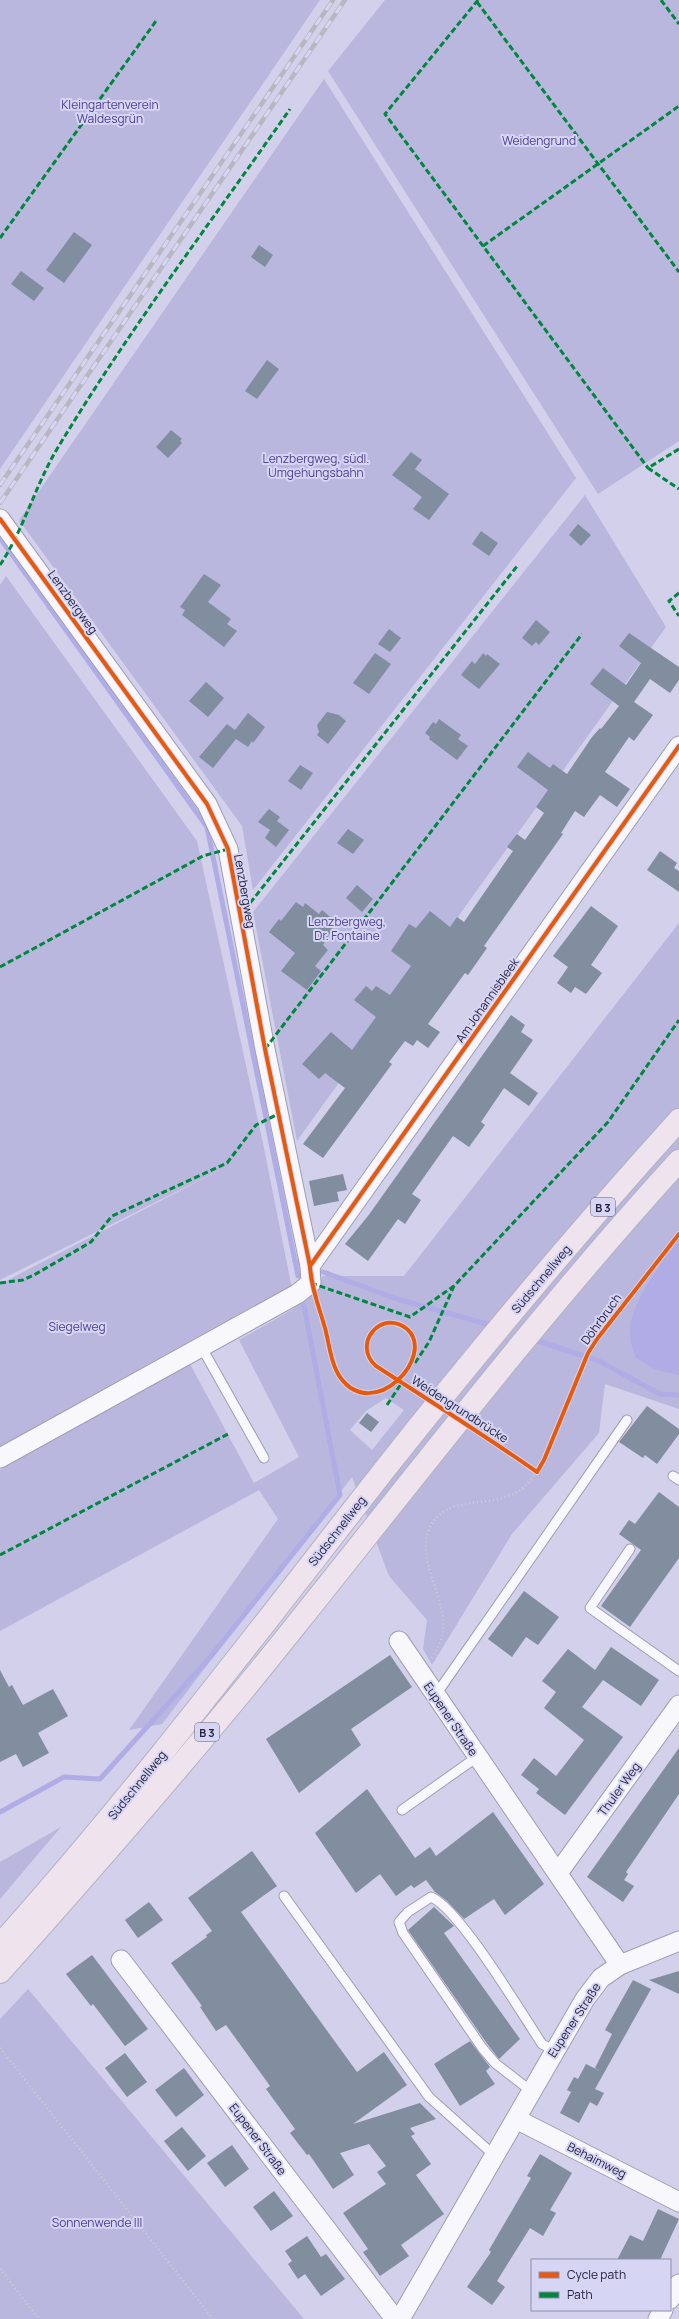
<svg xmlns="http://www.w3.org/2000/svg" width="679" height="2319" font-family="Manrope,sans-serif">
  <style>
    .green { fill: #b9b7de; fill-rule: evenodd }
    .water { fill: #b0ace6 }
    .lines { fill: none; stroke-linecap: round; stroke-linejoin: round }
    .stream { stroke: #b0ace6; stroke-width: 5 }
    .building { fill: #808e9f }
    .lane-casing { stroke: #a09db6; stroke-width: 11 }
    .street-casing { stroke: #a09db6; stroke-width: 21 }
    .highway-casing { stroke: #b3b2c2; stroke-width: 24 }
    .path { stroke: #ccccd4; stroke-width: 2.5; stroke-dasharray: 1 3; stroke-linecap: butt }
    .lane { stroke: #f8f8fc; stroke-width: 9 }
    .street { stroke: #f8f8fc; stroke-width: 19 }
    .highway { stroke: #efe4ed; stroke-width: 22 }
    .rail-casing { stroke: #b8b7c0; stroke-width: 4.5 }
    .rail { stroke: #d6d5f4; stroke-width: 3; stroke-dasharray: 9; stroke-linecap: butt }
    .path-bridge { stroke: #ccccd4; stroke-width: 2.5; stroke-dasharray: 1 3; stroke-linecap: butt }
    .quiet { stroke: #00873e; stroke-width: 3; stroke-dasharray: 6 3; stroke-linecap: butt }
    .cycleway-casing { stroke: #d6d5f4; stroke-width: 6 }
    .cycleway { stroke: #e8590c; stroke-width: 4 }
    .labels { text-anchor: middle; dominant-baseline: central; stroke-width: 4; stroke-linejoin: round; paint-order: stroke }
    .shield { fill: #d6d5f4; stroke: #595774; stroke-width: 1 }
    .shield-label { font-size: 11px; font-weight: bold; fill: #23213d }
    .park-label { font-size: 12px; fill: #4e4094; stroke: #d6d5f4 }
    .street-label { font-size: 12px; fill: #23213d; stroke: #d6d5f4 }
  </style>
  <rect width="100%" height="100%" fill="#d2d0ea"/>
  <!-- green -->
  <g class="green">
    <polygon points="0,0 320,0 0,469"/>
    <polygon points="385,0 679,0 679,441 598,494 328,71"/>
    <polygon points="324,79 576,478 253,890 242,826 19,520"/>
    <polygon points="585,495 666,627 297,1141 253,912"/>
    <polygon points="6,576 197,841 264,1148 292,1289 0,1452 0,1284 226,1167 0,1280 0,585"/>
    <path d="M679,923v486l-74,-25 -6,49 -87,101 -80,131 -9,-16 4,-29 -38,-44 -37,-99 -190,247 -33,6 149,-211 -19,-29 -259,141v-161l190,-106 64,119 45,-26 -60,-117 54,-31 27,-23 2,-10h82zM386,1398l18,12 -32,40 -22,-20 16,-19z"/>
    <polygon points="61,1827 0,1899 0,1862"/>
    <polygon points="28,1989 304,2319 0,2319 0,2019"/>
  </g>
  <!-- water -->
  <path class="water" d="M679,1241v134h-1l-24,-6 -18,-11c-2,-7 -6,-16 -6,-24 -2,-27 31,-73 49,-93z"/>
  <g class="lines">
    <!-- stream -->
    <g class="stream">
      <polyline points="0,538 207,827 295,1261 300,1263"/>
      <polyline points="295,1261 298,1276"/>
      <polyline points="323,1272 397,1299 494,1326"/>
      <polyline points="532,1339 599,1361 660,1394 679,1395"/>
      <polyline points="0,1812 64,1777 100,1779 212,1655 340,1495 304,1306"/>
    </g>
  </g>
  <!-- building -->
  <g class="building">
    <polygon points="74,232 92,245 64,283 46,270"/>
    <polygon points="259,245 273,255 265,267 251,257"/>
    <polygon points="21,271 44,288 34,301 11,284"/>
    <polygon points="267,360 279,369 257,399 245,391"/>
    <polygon points="171,430 182,439 180,441 182,443 168,458 156,447"/>
    <polygon points="411,452 422,460 415,469 449,494 429,520 413,509 422,497 392,475"/>
    <polygon points="578,524 591,535 581,546 569,535"/>
    <polygon points="481,531 498,543 489,556 472,544"/>
    <polygon points="204,574 221,585 208,602 231,619 227,624 237,631 224,647 182,615 185,610 180,607"/>
    <polygon points="536,620 550,632 539,645 536,642 532,646 522,638"/>
    <polygon points="389,629 401,638 390,652 378,644"/>
    <polygon points="629,633 679,667 679,680 670,693 650,679 634,702 653,715 634,741 629,737 605,772 630,789 617,807 600,795 584,817 575,811 561,833 563,834 484,946 487,948 468,975 465,973 428,1024 440,1032 428,1048 417,1040 413,1046 405,1041 389,1062 392,1064 323,1158 303,1144 345,1088 325,1073 319,1079 302,1064 331,1032 352,1050 376,1017 354,1000 366,986 372,991 376,986 390,995 411,966 391,951 409,924 416,928 430,911 450,927 457,917 464,922 513,851 507,847 517,834 525,840 544,813 536,807 548,790 517,767 528,752 550,768 553,764 567,774 592,737 600,728 601,729 619,706 590,684 603,668 626,685 641,663 619,646"/>
    <polygon points="375,653 391,664 369,694 353,683"/>
    <polygon points="483,653 486,656 487,654 500,664 479,689 461,675 472,661 475,664"/>
    <polygon points="206,682 224,698 208,717 189,701"/>
    <polygon points="327,712 339,715 346,721 328,744 317,735 319,732 317,725"/>
    <polygon points="248,713 265,727 253,743 252,741 248,747 236,739 213,768 199,757 227,724 235,730"/>
    <polygon points="439,719 461,735 458,739 468,746 457,760 429,739 430,737 425,733 433,722 436,724"/>
    <polygon points="300,765 313,773 301,790 288,781"/>
    <polygon points="269,809 280,817 277,821 289,830 276,847 265,838 274,824 270,830 258,822"/>
    <polygon points="348,829 364,840 353,854 337,843"/>
    <polygon points="660,851 677,863 674,868 679,871 679,892 647,870"/>
    <polygon points="357,885 373,899 362,912 346,898"/>
    <polygon points="296,902 303,907 305,903 319,914 322,910 336,922 323,945 328,950 315,966 321,971 307,990 281,971 295,953 269,932 279,919 281,921"/>
    <polygon points="591,906 618,926 591,965 602,973 586,994 575,987 571,993 557,983 568,967 553,956"/>
    <polygon points="511,1015 525,1025 521,1032 533,1040 510,1073 538,1093 529,1106 504,1088 481,1122 485,1125 469,1147 453,1136 412,1194 421,1200 405,1224 398,1219 368,1261 345,1244 368,1216"/>
    <polygon points="343,1174 347,1190 337,1192 339,1201 314,1206 309,1181"/>
    <polygon points="647,1406 679,1429 679,1434 657,1464 645,1455 643,1458 619,1442"/>
    <polygon points="367,1413 379,1422 371,1432 359,1423"/>
    <polygon points="659,1492 679,1507 679,1558 630,1627 601,1606 641,1550 619,1534 629,1520 635,1524"/>
    <polygon points="524,1591 559,1617 538,1645 526,1637 512,1657 488,1639"/>
    <polygon points="611,1647 659,1680 641,1706 603,1680 582,1707 623,1737 565,1815 536,1793 539,1789 521,1775 534,1758 556,1776 584,1740 544,1708 556,1692 542,1681 568,1649 595,1670"/>
    <polygon points="390,1655 412,1687 351,1729 361,1745 299,1793 266,1739"/>
    <polygon points="0,1670 9,1687 12,1685 23,1705 53,1689 68,1716 38,1733 49,1753 23,1767 16,1754 0,1762"/>
    <polygon points="679,1748 679,1794 626,1872 628,1874 624,1880 634,1886 623,1902 587,1877"/>
    <polygon points="367,1789 415,1858 430,1847 436,1856 493,1812 544,1884 505,1915 494,1899 464,1919 447,1901 435,1892 426,1880 414,1888 411,1885 396,1896 380,1874 356,1893 315,1833"/>
    <polygon points="252,1851 277,1886 241,1912 357,2072 384,2052 407,2085 353,2124 420,2103 436,2119 410,2128 415,2134 411,2136 431,2164 416,2175 444,2214 401,2245 409,2256 380,2276 363,2252 368,2249 343,2213 386,2184 377,2172 386,2166 369,2144 340,2153 354,2175 333,2189 309,2154 307,2155 290,2133 295,2129 266,2089 270,2086 226,2025 216,2031 200,2007 202,2006 171,1963 207,1937 206,1935 212,1931 188,1898"/>
    <polygon points="149,1902 163,1920 138,1938 125,1920"/>
    <polygon points="434,1907 454,1926 444,1933 520,2039 499,2059 488,2045 408,1930"/>
    <polygon points="92,1955 148,2029 125,2046 93,2004 91,2006 66,1974"/>
    <polygon points="679,1971 679,1994 649,1980"/>
    <polygon points="633,1980 651,1989 595,2089 604,2093 597,2106 590,2102 579,2123 560,2113 571,2092 567,2090 574,2077 578,2079 586,2064 600,2071 595,2068 612,2034 605,2030"/>
    <polygon points="470,2041 490,2067 486,2071 495,2084 460,2106 434,2064"/>
    <polygon points="125,2053 147,2082 127,2097 105,2068"/>
    <polygon points="184,2068 204,2095 176,2117 155,2090"/>
    <polygon points="182,2127 206,2156 188,2171 164,2141"/>
    <polygon points="232,2145 249,2169 225,2187 207,2163"/>
    <polygon points="540,2154 572,2173 550,2210 556,2213 543,2236 530,2228 497,2281 505,2287 492,2305 467,2287 491,2252 489,2250 531,2178 527,2176"/>
    <polygon points="274,2191 293,2216 271,2231 253,2207"/>
    <polygon points="658,2209 679,2219 660,2260 617,2260 630,2235 643,2241"/>
    <polygon points="307,2236 321,2257 326,2254 345,2279 321,2296 305,2274 298,2279 288,2264 292,2261 285,2251"/>
  </g>
  <g class="lines">
    <!-- lane casing -->
    <g class="lane-casing">
      <g id="lane">
        <polyline points="202,1348 264,1458"/>
        <polyline points="673,1476 679,1480"/>
        <polyline points="630,1549 590,1608 679,1671"/>
        <polyline points="435,1696 627,1420"/>
        <polyline points="402,1810 477,1757"/>
        <polyline points="284,1896 429,2097 495,2156"/>
        <path d="M531,2091l-35,-27 -13,-15 -80,-116 -4,-11 9,-10 23,-15c28,11 91,117 111,147l11,6"/>
      </g>
    </g>
    <!-- street casing -->
    <g class="street-casing">
      <g id="street">
        <polyline points="0,519 207,804 228,849 265,1049 310,1266 311,1283 297,1294 0,1458"/>
        <polyline points="310,1266 679,746"/>
        <polyline points="399,1641 620,1965"/>
        <polyline points="558,1873 679,1705"/>
        <polyline points="121,1960 395,2319"/>
        <polyline points="516,2119 679,2202"/>
        <polyline points="670,2299 679,2284"/>
        <polyline points="400,2319 585,1999 601,1978 620,1965 679,1941"/>
        <polyline points="658,2319 663,2310"/>
      </g>
    </g>
    <!-- highway casing -->
    <g class="highway-casing">
      <g id="highway">
        <path d="M0,1945c136,-152 259,-315 385,-476 94,-119 192,-236 294,-349"/>
        <path d="M0,1972c103,-115 204,-231 300,-352 124,-155 245,-312 379,-459"/>
      </g>
    </g>
    <!-- path -->
    <g class="path">
      <path d="M317,1299c9,30 12,95 55,93 16,-1 26,-8 35,-22"/>
      <polyline points="513,1455 537,1472"/>
      <path d="M432,1658c5,-9 10,-17 11,-28 4,-31 -27,-70 -14,-101 16,-36 60,-20 88,-37 31,-17 55,-105 71,-139l9,-14 82,-105"/>
      <polyline points="0,2048 213,2319"/>
      <polyline points="0,2269 39,2319"/>
    </g>
    <!-- lane -->
    <use href="#lane" class="lane"/>
    <!-- street -->
    <use href="#street" class="street"/>
    <!-- highway -->
    <use href="#highway" class="highway"/>
    <!-- rail casing -->
    <g class="rail-casing">
      <g id="rail">
        <polyline points="0,485 333,0"/>
        <polyline points="0,503 345,0"/>
      </g>
    </g>
    <!-- rail -->
    <use href="#rail" class="rail"/>
    <!-- path-bridge -->
    <path class="path-bridge" d="M407,1370c2,-6 6,-13 7,-20 3,-24 -20,-30 -38,-23 -11,11 -12,22 -4,35l141,93"/>
    <!-- quiet -->
    <g class="quiet">
      <polyline points="478,0 385,114 648,468"/>
      <polyline points="661,0 679,24"/>
      <polyline points="477,2 679,272"/>
      <polyline points="0,238 156,21"/>
      <polyline points="483,246 679,106"/>
      <polyline points="679,449 648,468 679,489"/>
      <path d="M0,565c24,-36 35,-79 57,-116 71,-118 155,-228 233,-340"/>
      <polyline points="679,593 669,601 679,616"/>
      <polyline points="239,917 518,565"/>
      <polyline points="0,967 203,856 228,849"/>
      <polyline points="265,1049 582,634"/>
      <polyline points="0,1283 23,1280 34,1275 91,1242 112,1216 227,1163 256,1125 280,1113"/>
      <polyline points="311,1283 410,1317 454,1286 608,1122 679,1020"/>
      <polyline points="415,1363 429,1342 454,1286"/>
      <polyline points="387,1405 403,1381"/>
      <polyline points="0,1555 228,1434"/>
    </g>
    <!-- cycleway casing -->
    <g class="cycleway-casing">
      <g id="cycleway">
        <path d="M0,519l207,285 21,45 37,200 45,217c1,21 9,41 15,62 4,15 6,36 15,49 33,47 97,-21 67,-48 -25,-21 -56,15 -31,37 54,35 108,69 161,106l7,-12 44,-107 9,-14 82,-105"/>
        <polyline points="310,1266 679,746"/>
      </g>
    </g>
    <!-- cycleway -->
    <use href="#cycleway" class="cycleway"/>
  </g>
  <g class="labels">
    <!-- shield labels -->
    <g class="shield">
      <rect x="591" y="1198" width="24" height="18" rx="3"/>
      <rect x="195" y="1723" width="24" height="18" rx="3"/>
    </g>
    <g class="shield-label">
      <text x="603" y="1207">B 3</text>
      <text x="207" y="1732">B 3</text>
    </g>
    <!-- park labels -->
    <g class="park-label">
      <text x="110" y="104">Kleingartenverein<tspan x="110" dy="14">Waldesgrün</tspan></text>
      <text x="539" y="140">Weidengrund</text>
      <text x="316" y="458">Lenzbergweg, südl.<tspan x="316" dy="14">Umgehungsbahn</tspan></text>
      <text x="347" y="921">Lenzbergweg,<tspan x="347" dy="14">Dr. Fontaine</tspan></text>
      <text x="77" y="1326">Siegelweg</text>
      <text x="97" y="2222">Sonnenwende III</text>
    </g>
    <!-- street labels -->
    <g class="street-label">
      <text transform="translate(73 602) rotate(54)">Lenzbergweg</text>
      <text transform="translate(245 891) rotate(80)">Lenzbergweg</text>
      <text transform="translate(487 1000) rotate(-55)">Am Johannisbleek</text>
      <text transform="translate(541 1279) rotate(-50)">Südschnellweg</text>
      <text transform="translate(601 1319) rotate(-54)">Döhrbruch</text>
      <text transform="translate(460 1409) rotate(33)">Weidengrundbrücke</text>
      <text transform="translate(337 1531) rotate(-52)">Südschnellweg</text>
      <text transform="translate(451 1719) rotate(56)">Eupener Straße</text>
      <text transform="translate(137 1785) rotate(-51)">Südschnellweg</text>
      <text transform="translate(619 1789) rotate(-54)">Thuler Weg</text>
      <text transform="translate(574 2020) rotate(-57)">Eupener Straße</text>
      <text transform="translate(258 2139) rotate(53)">Eupener Straße</text>
      <text transform="translate(597 2160) rotate(27)">Behaimweg</text>
    </g>
  </g>
  <!-- legend -->
  <rect x="531" y="2259" width="140" height="52" fill="#d6d5f4" stroke="#8e8dab"/>
  <rect x="539" y="2272" width="20" height="6" fill="#e8590c" stroke="#8e8dab"/>
  <text x="567" y="2279" font-size="12" fill="#23213d">Cycle path</text>
  <rect x="539" y="2292" width="20" height="6" fill="#00873e" stroke="#8e8dab"/>
  <text x="567" y="2299" font-size="12" fill="#23213d">Path</text>
</svg>
